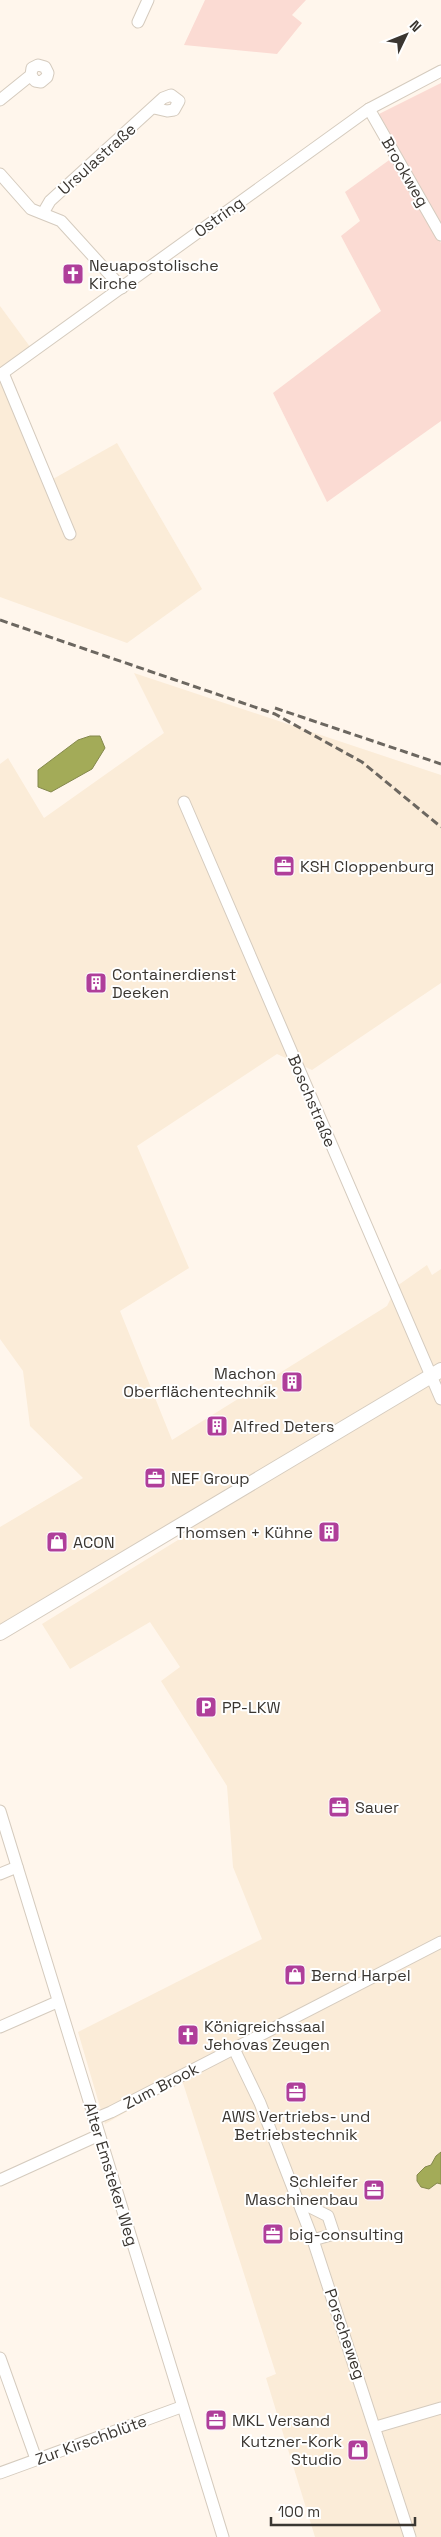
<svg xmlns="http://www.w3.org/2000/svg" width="441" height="2537" font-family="'Space Grotesk',sans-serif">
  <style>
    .built { fill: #fbecd8 }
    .green { fill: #fbdbd3 }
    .water { fill: #a3ab58; stroke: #84884c }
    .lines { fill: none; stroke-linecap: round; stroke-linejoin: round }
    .minor-casing { stroke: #d5cbbe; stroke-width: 13 }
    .tertiary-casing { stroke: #d5cbbe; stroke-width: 16 }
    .minor { stroke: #fff; stroke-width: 11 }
    .tertiary { stroke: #fff; stroke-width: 14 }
    .rail { stroke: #6c6760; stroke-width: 3; stroke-dasharray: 8 4; stroke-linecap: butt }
    .labels { text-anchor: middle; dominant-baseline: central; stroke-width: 4; stroke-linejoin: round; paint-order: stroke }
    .street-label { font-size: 16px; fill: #3a3631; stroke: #fff }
    .poi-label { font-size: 16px; fill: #3a3631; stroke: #fff; text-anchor: start }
  </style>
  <rect width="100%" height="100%" fill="#fff6ec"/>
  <!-- built -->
  <g class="built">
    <polygon points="0,306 36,355 10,374 53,479 117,443 202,589 127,643 0,597"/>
    <polygon points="134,673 441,775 441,983 312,1070 277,1054 137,1146 189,1268 120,1311 172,1440 387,1306 397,1286 427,1265 432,1275 441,1269 441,2537 315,2537 266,2378 276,2374 182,2080 105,2124 78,2032 262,1939 233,1867 227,1786 161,1681 180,1667 150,1622 70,1669 42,1624 186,1535 179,1519 0,1627 0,1527 83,1478 30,1426 23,1371 0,1339 0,764 8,758 44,818 164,733"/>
  </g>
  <!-- green -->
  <g class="green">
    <polygon points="205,0 306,0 292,15 302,23 277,54 184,45"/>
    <polygon points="441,83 441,224 379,114"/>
    <polygon points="392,158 441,243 441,421 327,502 273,393 381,311 341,236 360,221 345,192"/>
  </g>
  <!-- water -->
  <g class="water">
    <polygon points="90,736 100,736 105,748 92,769 51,792 38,787 38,770 78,740"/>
    <polygon points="441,2152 441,2184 437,2183 429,2189 421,2187 417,2181 417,2175 425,2167 431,2165 436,2156"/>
  </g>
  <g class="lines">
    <!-- minor casing -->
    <g class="minor-casing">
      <g id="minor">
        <polyline points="138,22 148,0"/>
        <polyline points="0,100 31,75 32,68 38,65 45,67 48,73 47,77 41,82 35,81 31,75"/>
        <polyline points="369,109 441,235"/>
        <polyline points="0,174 31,209 61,221 122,288"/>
        <polyline points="43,213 50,201 163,98 171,95 179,101 174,110 167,111 154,108"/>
        <polyline points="3,373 70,534"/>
        <polyline points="0,375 369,109 441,71"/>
        <polyline points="184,802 441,1399"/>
        <polyline points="0,1811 223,2537"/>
        <polyline points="0,1874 17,1867"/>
        <polyline points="0,2027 57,2002"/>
        <polyline points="234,2049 260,2103 313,2240 334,2234 328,2216 298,2201"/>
        <polyline points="94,2119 111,2112 441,1942"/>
        <polyline points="0,2180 99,2135"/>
        <polyline points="313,2240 410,2537"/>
        <polyline points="0,2358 36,2459"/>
        <polyline points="376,2427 441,2408"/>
        <polyline points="0,2473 181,2407"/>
      </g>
    </g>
    <!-- tertiary casing -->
    <g class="tertiary-casing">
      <polyline id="tertiary" points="0,1633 441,1370"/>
    </g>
    <!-- minor -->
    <use href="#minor" class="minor"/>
    <!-- tertiary -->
    <use href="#tertiary" class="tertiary"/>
    <!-- rail -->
    <g class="rail">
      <polyline points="0,620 275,714 362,762 441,827"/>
      <polyline points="275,708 441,764"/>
    </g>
  </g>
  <!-- icons -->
  <defs>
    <g id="church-square" transform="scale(1.125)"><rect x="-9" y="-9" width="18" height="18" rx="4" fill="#af3e9a" stroke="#fff"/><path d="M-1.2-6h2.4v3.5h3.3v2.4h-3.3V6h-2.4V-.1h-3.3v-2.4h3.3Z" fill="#fff"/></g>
    <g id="office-square" transform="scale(1.125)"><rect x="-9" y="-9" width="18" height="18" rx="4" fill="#af3e9a" stroke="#fff"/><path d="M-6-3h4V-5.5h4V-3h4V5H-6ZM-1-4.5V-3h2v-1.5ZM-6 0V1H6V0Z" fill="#fff"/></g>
    <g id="building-square" transform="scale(1.125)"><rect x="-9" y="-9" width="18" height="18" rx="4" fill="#af3e9a" stroke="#fff"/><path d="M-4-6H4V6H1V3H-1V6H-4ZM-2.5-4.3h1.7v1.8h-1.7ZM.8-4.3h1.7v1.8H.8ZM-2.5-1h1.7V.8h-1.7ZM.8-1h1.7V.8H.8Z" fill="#fff"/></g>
    <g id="shop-square" transform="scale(1.125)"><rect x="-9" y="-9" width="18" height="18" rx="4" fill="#af3e9a" stroke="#fff"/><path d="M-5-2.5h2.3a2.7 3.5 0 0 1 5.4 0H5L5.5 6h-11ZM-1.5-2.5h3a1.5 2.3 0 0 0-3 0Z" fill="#fff"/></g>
    <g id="parking-square" transform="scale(1.125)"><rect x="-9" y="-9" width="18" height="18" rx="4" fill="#af3e9a" stroke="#fff"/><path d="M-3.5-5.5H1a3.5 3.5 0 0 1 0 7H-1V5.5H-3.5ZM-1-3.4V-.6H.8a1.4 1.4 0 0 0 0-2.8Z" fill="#fff"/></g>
  </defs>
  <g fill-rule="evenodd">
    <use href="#church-square" x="73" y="274"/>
    <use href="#office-square" x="284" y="866"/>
    <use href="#building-square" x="96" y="983"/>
    <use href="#building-square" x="292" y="1382"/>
    <use href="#building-square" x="217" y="1426"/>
    <use href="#office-square" x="155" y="1478"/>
    <use href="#building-square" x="329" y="1532"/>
    <use href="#shop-square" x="57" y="1542"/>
    <use href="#parking-square" x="206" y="1707"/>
    <use href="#office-square" x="339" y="1807"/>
    <use href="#shop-square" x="295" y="1975"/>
    <use href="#church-square" x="188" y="2035"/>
    <use href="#office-square" x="296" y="2092"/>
    <use href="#office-square" x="374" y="2190"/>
    <use href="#office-square" x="273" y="2234"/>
    <use href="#office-square" x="216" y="2420"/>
    <use href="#shop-square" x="358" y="2450"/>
  </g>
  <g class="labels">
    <!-- street labels -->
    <g class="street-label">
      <text transform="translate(97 159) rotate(-42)">Ursulastraße</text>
      <text transform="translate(405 172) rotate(60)">Brookweg</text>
      <text transform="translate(219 217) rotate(-36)">Ostring</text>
      <text transform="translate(312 1101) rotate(67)">Boschstraße</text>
      <text transform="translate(161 2086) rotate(-27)">Zum Brook</text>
      <text transform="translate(111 2174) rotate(73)">Alter Emsteker Weg</text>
      <text transform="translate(345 2334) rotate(71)">Porscheweg</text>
      <text transform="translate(91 2440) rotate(-20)">Zur Kirschblüte</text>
    </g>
    <!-- poi labels -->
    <g class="poi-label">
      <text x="89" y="265">Neuapostolische<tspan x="89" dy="18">Kirche</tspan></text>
      <text x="300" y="866">KSH Cloppenburg</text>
      <text x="112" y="974">Containerdienst<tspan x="112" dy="18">Deeken</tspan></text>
      <text x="276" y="1373" text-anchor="end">Machon<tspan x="276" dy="18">Oberflächentechnik</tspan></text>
      <text x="233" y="1426">Alfred Deters</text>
      <text x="171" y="1478">NEF Group</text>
      <text x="313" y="1532" text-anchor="end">Thomsen + Kühne</text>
      <text x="73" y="1542">ACON</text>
      <text x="222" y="1707">PP-LKW</text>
      <text x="355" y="1807">Sauer</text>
      <text x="311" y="1975">Bernd Harpel</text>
      <text x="204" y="2026">Königreichssaal<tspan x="204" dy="18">Jehovas Zeugen</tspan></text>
      <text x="296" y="2116" text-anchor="middle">AWS Vertriebs- und<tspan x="296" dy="18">Betriebstechnik</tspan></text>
      <text x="358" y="2181" text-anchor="end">Schleifer<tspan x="358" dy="18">Maschinenbau</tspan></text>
      <text x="289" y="2234">big-consulting</text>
      <text x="232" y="2420">MKL Versand</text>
      <text x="342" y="2441" text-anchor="end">Kutzner-Kork<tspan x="342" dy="18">Studio</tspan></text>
    </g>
  </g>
  <!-- north arrow -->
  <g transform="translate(406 35) rotate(47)" stroke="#ffffff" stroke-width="4" paint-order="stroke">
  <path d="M0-4L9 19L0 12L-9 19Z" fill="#3a3631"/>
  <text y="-8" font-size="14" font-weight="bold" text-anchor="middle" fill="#3a3631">N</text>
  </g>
  <!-- scale -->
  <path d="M271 2517v8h144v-8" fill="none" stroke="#3a3631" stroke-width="2.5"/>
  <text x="278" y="2517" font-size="15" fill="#3a3631" stroke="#ffffff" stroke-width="4" paint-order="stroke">100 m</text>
</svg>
